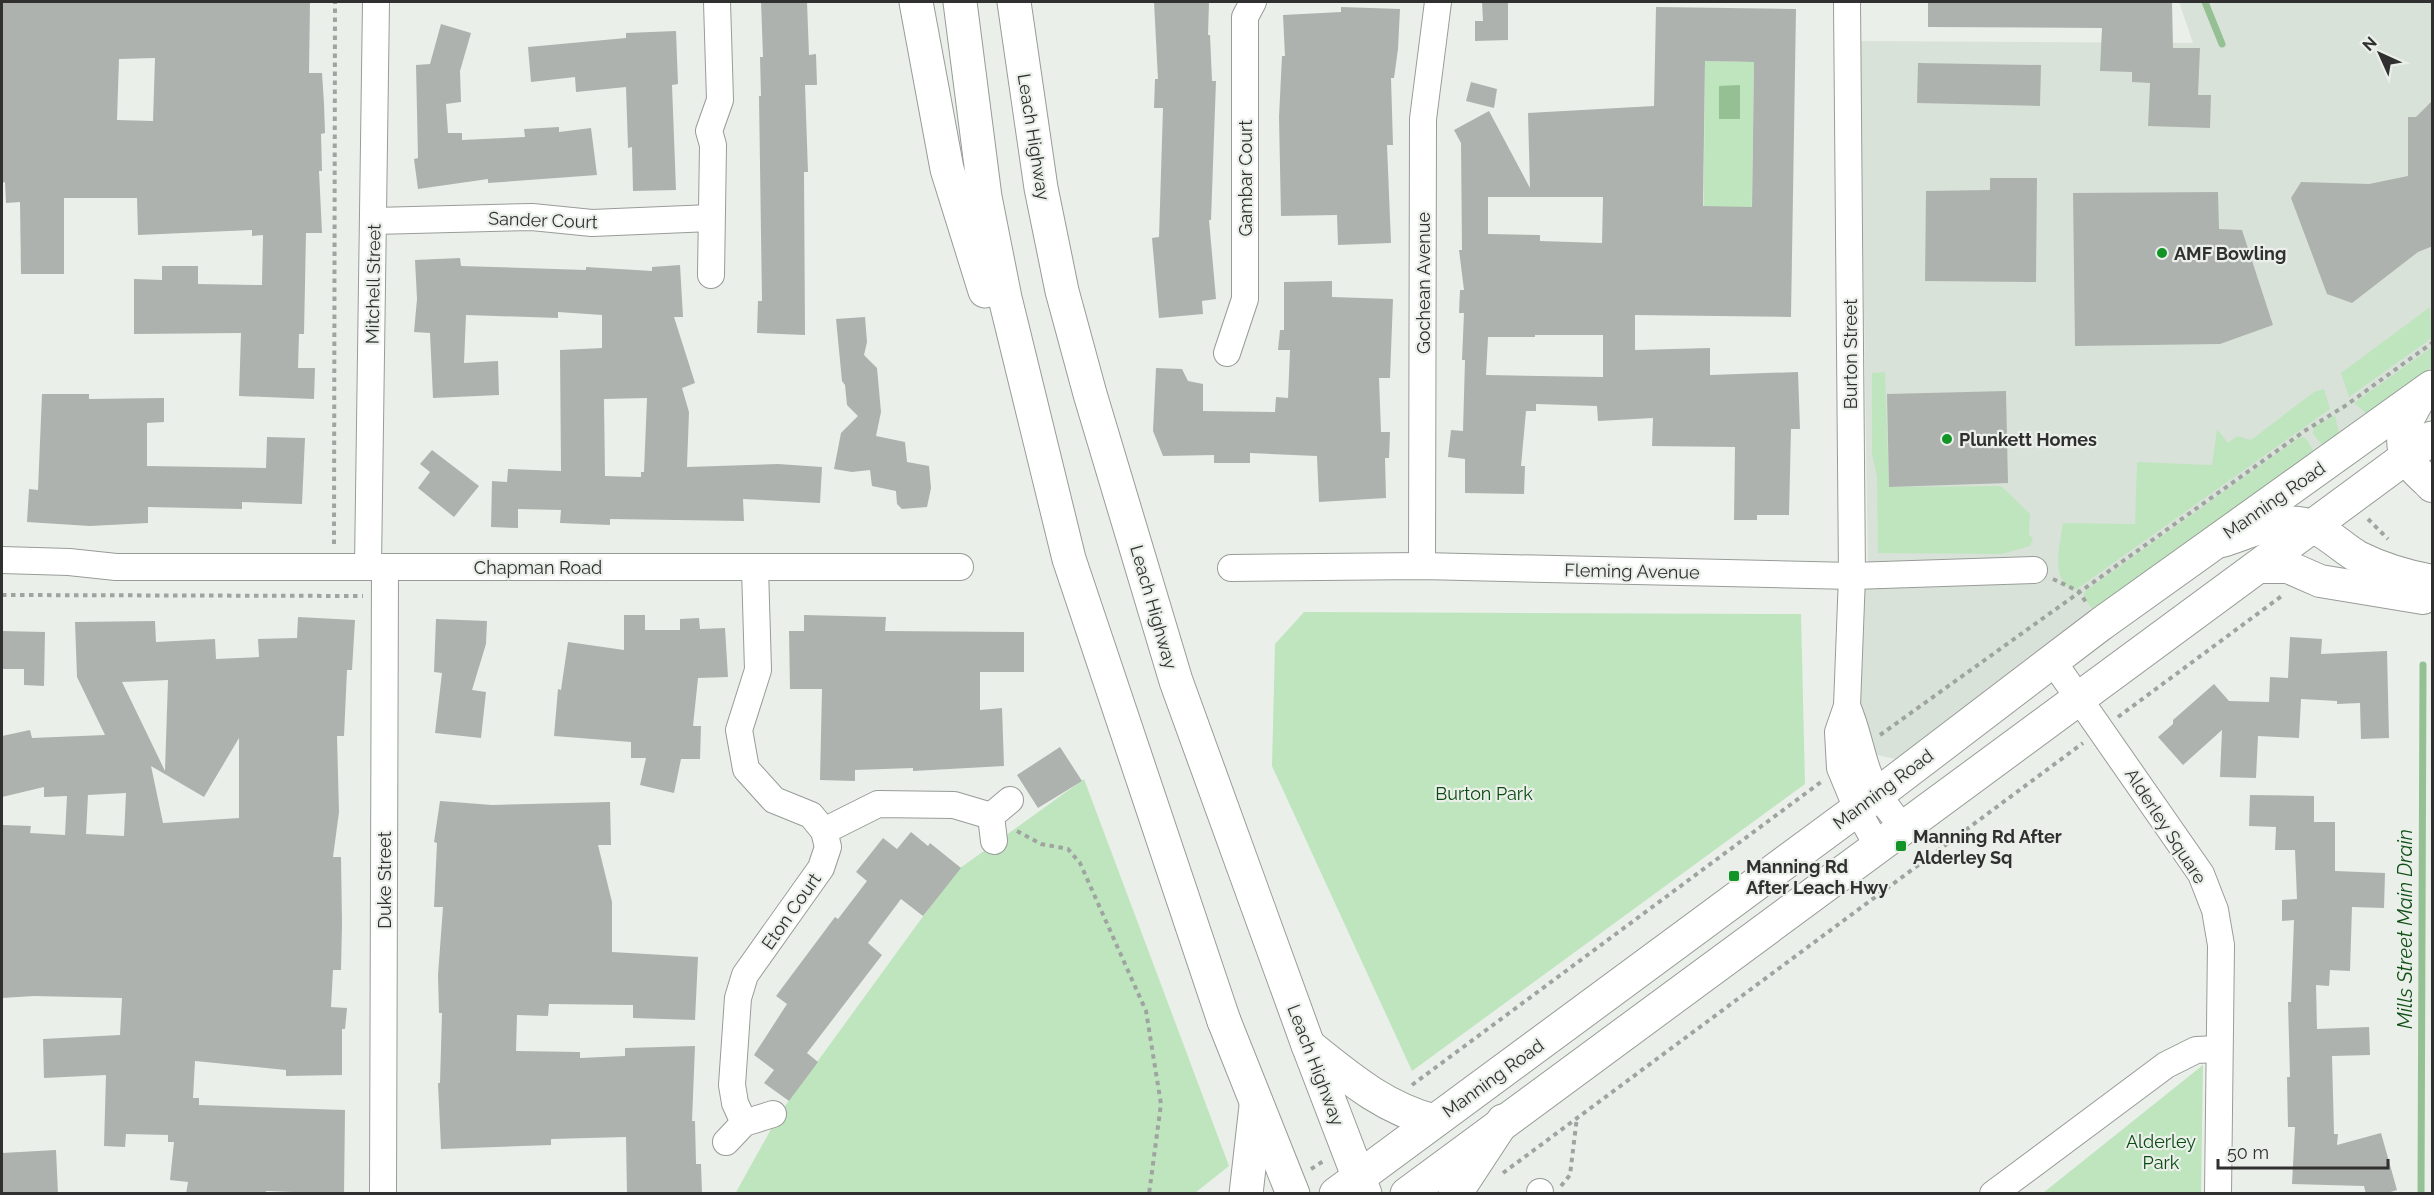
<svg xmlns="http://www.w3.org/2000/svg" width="2434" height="1195" font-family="Raleway,sans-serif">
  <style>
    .built { fill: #d9e2d9 }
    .green { fill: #bfe5be }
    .water { fill: #94c094 }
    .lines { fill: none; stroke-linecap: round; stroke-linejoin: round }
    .stream { stroke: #94c094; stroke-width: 7 }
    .building { fill: #aeb2ae; fill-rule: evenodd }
    .minor-casing { stroke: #989c98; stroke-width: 28 }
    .tertiary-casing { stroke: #989c98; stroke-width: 34 }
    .primary-casing { stroke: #989c98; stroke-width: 35 }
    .trunk-casing { stroke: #989c98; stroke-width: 35 }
    .motorway-casing { stroke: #989c98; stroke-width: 35 }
    .path { stroke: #a0a4a0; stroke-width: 4; stroke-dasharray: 4.5 4.5; stroke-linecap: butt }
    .minor { stroke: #fff; stroke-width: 26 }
    .tertiary { stroke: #fff; stroke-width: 32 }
    .primary { stroke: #fff; stroke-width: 33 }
    .trunk { stroke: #fff; stroke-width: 33 }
    .motorway { stroke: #fff; stroke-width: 33 }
    .poi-dot { fill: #129427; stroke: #eaefea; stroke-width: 2 }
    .labels { text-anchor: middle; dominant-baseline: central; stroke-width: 4.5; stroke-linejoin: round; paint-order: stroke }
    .street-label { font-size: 18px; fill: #2f302f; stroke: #eaefea }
    .poi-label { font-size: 18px; font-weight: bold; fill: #2f302f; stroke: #eaefea; text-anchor: start }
    .park-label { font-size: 18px; fill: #094b11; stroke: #eaefea }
    .water-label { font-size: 20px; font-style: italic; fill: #115017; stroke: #eaefea }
  </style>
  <rect width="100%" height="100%" fill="#eaefea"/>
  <!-- built -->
  <polygon class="built" points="2179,2 2432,2 2432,378 1904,761 1877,755 1859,723 1859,613 1868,577 1860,41 2193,43"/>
  <!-- green -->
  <g class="green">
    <polygon points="1705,61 1754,62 1751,260 1703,260"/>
    <polygon points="2430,307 2432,338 2349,397 2341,373"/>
    <polygon points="2432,347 2432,367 2367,414 2354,403"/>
    <polygon points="1885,372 1889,487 2001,486 2030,514 2029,535 2033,538 2030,546 2002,554 1878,553 1877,477 1872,454 1872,373"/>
    <path d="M2324,389l6,20 -256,182c-25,-13 -14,-45 -11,-68l72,1 2,-62 75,3 5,-36 11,14 9,-7 14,4 63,-48z"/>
    <polygon points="2335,415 2339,433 2323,446 2313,434 2314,427"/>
    <polygon points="2300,437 2306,438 2314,452 2093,610 2084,598 2084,592"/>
    <polygon points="1304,612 1801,614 1805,784 1412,1071 1272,766 1275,644"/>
    <polygon points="1084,779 1229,1166 1195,1193 735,1194 780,1113 956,871"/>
    <polygon points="2203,1065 2201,1193 2043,1193"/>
  </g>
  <!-- water -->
  <polygon class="water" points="1740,85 1740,119 1719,119 1719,86"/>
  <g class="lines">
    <!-- stream -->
    <g class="stream">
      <polyline points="2205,2 2222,44"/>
      <polyline points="2421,1194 2423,665"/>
    </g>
  </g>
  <!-- building -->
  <g class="building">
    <path d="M2,2h308l-1,71h13l2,31 1,29 -4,1 1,37h-3l3,62h-16l-2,101h-5l-1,34h17l-1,31 -75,-3 2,-63 -107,1v-55l28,1v-14h36v18l64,1 1,-50 -11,1v-6l-114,5 -1,-37h-73v76h-43l-1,-72 -14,1 -1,-21 -3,1zM155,58l-2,63 -36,-1 2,-61z"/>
    <polygon points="761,2 807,2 809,55 816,54 817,85 805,85 808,172 804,172 805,335 757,333 758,301 762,301 759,96 761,96 760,57 763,57"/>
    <polygon points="1154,2 1209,2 1208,35 1210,35 1212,81 1216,81 1211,220 1209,220 1216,299 1202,301 1203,314 1159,318 1152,238 1159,237 1163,108 1154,108 1155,79 1158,79"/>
    <polygon points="1482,2 1508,2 1508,40 1475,41 1475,21 1483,21"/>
    <polygon points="1928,2 2172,2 2173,48 2200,48 2198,95 2211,95 2210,128 2148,126 2150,83 2132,82 2132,72 2100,71 2102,28 1928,27"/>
    <polygon points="1341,7 1400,9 1398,49 1394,78 1391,78 1393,145 1387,145 1391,243 1338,245 1337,215 1281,216 1279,117 1282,56 1285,56 1283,15 1341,12"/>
    <path d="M1656,7l140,2 -5,308 -156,-2v35l75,-2v27l88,-3 2,57h-9l-2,86h-32v5h-23l1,-73 -83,-1 1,-28 -55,3 -1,-15 -61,-2v7h-10l-5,55h4l-1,28 -59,-1v-34l-17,-2 3,-27 12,1 2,-71h-3l2,-47h-5l1,-23h4l-5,-40h3l-1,-107 -7,-13 35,-19 41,77 -2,-75 126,-7zM1705,61l49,1 -2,145 -49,-1zM1488,197h115l-1,46 -62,-2v-6l-52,-1zM1535,335h68v42l-117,-2 2,-38h47z"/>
    <polygon points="441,24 471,33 460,71 461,102 446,104 448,133 462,133 462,140 525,137 524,129 559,127 559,132 591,128 597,175 488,183 488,179 418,189 414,159 418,158 416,65 430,64"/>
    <polygon points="676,31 678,84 672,85 676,190 633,191 632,147 628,148 626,87 576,92 575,77 531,82 528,47 626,38 626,33"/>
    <polygon points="1918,63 2041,65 2040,106 1917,103"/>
    <polygon points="1471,82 1497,89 1494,108 1466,101"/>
    <polygon points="2433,100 2433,246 2418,252 2352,303 2327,294 2291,198 2301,182 2369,184 2408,176 2408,117 2416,117"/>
    <polygon points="1990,178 2037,178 2036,282 1925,281 1926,191 1990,190"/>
    <polygon points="2218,192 2219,229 2242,230 2273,325 2220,344 2075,346 2073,193"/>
    <path d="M460,258l1,8 125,4v-3l66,4v-4l28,-2 3,52h-9l21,66 -13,5 7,24 -2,55 91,-3 44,3 -2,36 -77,-4 1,22 -134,-2v6l-50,-2 1,-13 -43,-1v19l-27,-1 1,-46 15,1 1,-13 53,2 -1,-121 42,-2v-33l-44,-3v6l-92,-3 -2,48 34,-2 1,34 -66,3 -3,-65 -16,-1 3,-33 -2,-39zM647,398l-3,74h-3v5l-36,-1 -1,-77z"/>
    <polygon points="1332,281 1332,297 1393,299 1390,378 1379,378 1381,432 1390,432 1389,458 1385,458 1386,498 1319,502 1317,456 1250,453 1250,463 1214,463 1214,455 1163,456 1153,431 1156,368 1182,369 1188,381 1203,384 1203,411 1275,412 1276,397 1288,398 1290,350 1278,350 1280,330 1284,330 1284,282"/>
    <polygon points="865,317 867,342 864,355 877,368 881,412 876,436 905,442 907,462 929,466 931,488 927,507 902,509 897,504 896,491 872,486 870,470 852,472 834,469 841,433 858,416 847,405 845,385 842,381 836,319"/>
    <polygon points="2006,391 2008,483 1889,487 1887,394"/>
    <polygon points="42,394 89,394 89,399 164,398 164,422 147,423 147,466 266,468 267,437 305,438 302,504 242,502 242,509 148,507 148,523 90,526 27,522 29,489 38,490"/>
    <polygon points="432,450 479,486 454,517 418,488 430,472 420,464"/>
    <polygon points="624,615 645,615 645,630 680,630 680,619 699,618 700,629 725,628 728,677 698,678 693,726 701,726 700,759 681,759 674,793 640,785 646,758 631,758 631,742 554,736 558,689 561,690 568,642 624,650"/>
    <polygon points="804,615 886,617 885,631 1024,632 1024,672 980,672 980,710 1002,708 1004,766 913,771 913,768 855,770 855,781 820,780 822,689 790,689 789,631 804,631"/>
    <path d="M298,617l57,3 -3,50h-5l-3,66h-7l2,76 -6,45h8l1,66 -1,47h-8l-2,37 16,1 -2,21h-3v46l-56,1v-6l-91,-9 -2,37h6v7l146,5 -1,84 -78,-3v3h-80l2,-12 -18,-2 4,-38h-6v-7l-42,-1 -1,13 -21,-1 2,-71 -62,3 -1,-39 77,-4 2,-37 -88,-2 -32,2v-173l29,1 -1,7 35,2 2,-39 -23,1v-10l-42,10v-61l28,-6 2,8 73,-3 -28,-58 -2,-55 80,-1 1,21 59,-3 1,20 43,-2 -1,-18 39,-1zM168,680l-3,91 -43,-89zM239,738v80l-76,5 -12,-57 53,31zM126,793l-2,43 -38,-2 2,-39z"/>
    <polygon points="436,619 487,621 486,644 472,690 486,692 481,738 435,733 442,673 434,672"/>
    <polygon points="2,631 45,632 44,686 24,685 24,669 2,669"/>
    <polygon points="2290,637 2322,639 2321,654 2387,651 2389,738 2361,739 2360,703 2337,704 2337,701 2301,699 2299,738 2258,736 2256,778 2220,777 2222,730 2183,765 2158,737 2173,724 2173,720 2214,684 2229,701 2269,702 2270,677 2288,678"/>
    <polygon points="1060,747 1082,781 1038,808 1017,775"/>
    <polygon points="2250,795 2314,796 2314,822 2335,822 2335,871 2385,873 2384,908 2352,907 2350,971 2330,970 2329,986 2316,985 2317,1029 2369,1027 2370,1055 2332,1056 2334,1134 2338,1134 2337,1145 2381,1133 2397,1190 2384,1194 2366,1194 2364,1186 2292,1184 2295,1127 2288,1127 2287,1077 2290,1077 2288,1002 2291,1002 2294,920 2282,921 2282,900 2297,899 2295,850 2275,850 2276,827 2249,826"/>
    <polygon points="440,801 492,805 610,802 611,845 598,845 612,902 612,952 698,957 695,1020 633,1018 633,1005 549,1004 548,1016 517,1015 516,1051 580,1052 580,1058 625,1056 625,1048 695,1046 692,1121 695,1121 696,1164 701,1164 702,1194 627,1194 626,1137 551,1139 551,1145 441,1149 438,1083 440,1083 442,1013 439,1013 438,975 443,907 434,907 437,843 434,842"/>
    <polygon points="911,832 928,846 930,843 961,868 923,916 901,899 868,943 882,955 807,1053 818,1062 789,1101 764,1083 774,1070 754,1055 787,1004 776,996 835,917 838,919 867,881 856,872 883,838 897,849"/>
    <polygon points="56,1150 58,1194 2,1194 2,1153"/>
  </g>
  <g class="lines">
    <!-- minor casing -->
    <g class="minor-casing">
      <g id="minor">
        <polyline points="1847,2 1852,576 1847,706 1838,732 1840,768 1857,809 1878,847"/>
        <polyline points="374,221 532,217 592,223 711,218"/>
        <polyline points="711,275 713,145 709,131 720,100 717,2"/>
        <polyline points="1227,353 1245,299 1245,17 1253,2"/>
        <polyline points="2,560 69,562 116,567 960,567"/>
        <polyline points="368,566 376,2"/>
        <polyline points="1422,566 1423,119 1438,2"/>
        <polyline points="1231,568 1422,566 1852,576 2034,570"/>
        <polyline points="2052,660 2201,874 2215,910 2221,945 2218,1194"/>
        <path d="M1847,706c13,29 15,61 31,88 7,12 17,23 25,34"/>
        <polyline points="824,831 878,804 954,805 991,816"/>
        <polyline points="994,841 991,816 1010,800"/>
        <polyline points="744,1123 735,1103 732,1085 738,998 745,975 821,868 828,847 824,831 811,815 774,800 746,769 739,730 758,670 755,568"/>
        <polyline points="726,1142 744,1123 773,1114"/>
        <polyline points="1540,1192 1540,1194"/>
        <polyline points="383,1194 385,567"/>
        <polyline points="1993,1194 2166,1065 2196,1050 2219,1049"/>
      </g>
    </g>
    <!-- tertiary casing -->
    <g class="tertiary-casing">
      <g id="tertiary">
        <path d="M2422,394c-11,19 -26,40 -15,63 4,11 18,21 25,29"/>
        <path d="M2222,541c23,-7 51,-21 76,-18 23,2 41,23 60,34 24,12 48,19 74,24"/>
        <polyline points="2261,567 2288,567 2320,581 2423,598"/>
      </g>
    </g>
    <!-- primary casing -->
    <g class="primary-casing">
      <g id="primary">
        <polyline points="1336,1194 1878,794 2101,624 2432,387"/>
        <polyline points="1407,1194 2432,438"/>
      </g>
    </g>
    <!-- trunk casing -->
    <g class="trunk-casing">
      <g id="trunk">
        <polyline points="1224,1021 1293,1194"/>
        <polyline points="1308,1045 1365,1194"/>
        <path d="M1309,1046c40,32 75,62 125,75"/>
        <polyline points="1246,1194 1256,1106"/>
        <polyline points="1455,1194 1503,1121"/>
      </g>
    </g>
    <!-- motorway casing -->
    <g class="motorway-casing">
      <g id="motorway">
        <polyline points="916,2 947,169 985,291"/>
        <polyline points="960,2 985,197 1005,298 1069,559 1224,1021"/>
        <polyline points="1014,2 1041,188 1062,291 1090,394 1176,681 1308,1045"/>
      </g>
    </g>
    <!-- path -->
    <g class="path">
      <polyline points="2368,519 2388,539"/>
      <polyline points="334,544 335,2"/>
      <polyline points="2053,579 2078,591 2086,602"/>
      <polyline points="2,595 363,596"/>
      <polyline points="2118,717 2283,595"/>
      <polyline points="1880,735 2306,430 2345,406 2432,343"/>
      <polyline points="1017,831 1041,844 1068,849 1080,863 1146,1011 1161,1104 1149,1194"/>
      <polyline points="1412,1085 1821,782"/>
      <polyline points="1311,1169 1325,1160"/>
      <polyline points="1503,1173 2083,743"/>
      <polyline points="1561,1186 1570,1175 1577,1117"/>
    </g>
    <!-- minor -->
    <use href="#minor" class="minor"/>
    <!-- tertiary -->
    <use href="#tertiary" class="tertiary"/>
    <!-- primary -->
    <use href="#primary" class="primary"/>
    <!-- trunk -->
    <use href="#trunk" class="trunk"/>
    <!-- motorway -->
    <use href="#motorway" class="motorway"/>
  </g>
  <!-- markers -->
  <g class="poi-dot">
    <circle cx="2162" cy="253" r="6"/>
    <circle cx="1947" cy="439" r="6"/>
    <rect x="1895" y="840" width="12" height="12" rx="3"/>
    <rect x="1728" y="870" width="12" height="12" rx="3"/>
  </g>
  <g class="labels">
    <!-- street labels -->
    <g class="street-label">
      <text transform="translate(1034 137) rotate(81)">Leach Highway</text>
      <text transform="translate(1245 178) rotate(-90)">Gambar Court</text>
      <text transform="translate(543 220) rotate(2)">Sander Court</text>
      <text transform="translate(1423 283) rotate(-90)">Gochean Avenue</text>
      <text transform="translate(373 284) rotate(-89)">Mitchell Street</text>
      <text transform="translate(1850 354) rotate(-90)">Burton Street</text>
      <text transform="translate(2274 500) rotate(-35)">Manning Road</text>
      <text x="538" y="567">Chapman Road</text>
      <text transform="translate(1632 571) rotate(1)">Fleming Avenue</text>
      <text transform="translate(1154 607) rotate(74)">Leach Highway</text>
      <text transform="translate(1883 789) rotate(-37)">Manning Road</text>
      <text transform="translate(2166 826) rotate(57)">Alderley Square</text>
      <text transform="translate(384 880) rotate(-90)">Duke Street</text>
      <text transform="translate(791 911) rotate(-55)">Eton Court</text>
      <text transform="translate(1316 1065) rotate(69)">Leach Highway</text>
      <text transform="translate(1493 1078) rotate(-36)">Manning Road</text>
    </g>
    <!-- poi labels -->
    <g class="poi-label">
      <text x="2174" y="253">AMF Bowling</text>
      <text x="1959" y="439">Plunkett Homes</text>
      <text x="1913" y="836">Manning Rd After<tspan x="1913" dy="21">Alderley Sq</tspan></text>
      <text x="1746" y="866">Manning Rd<tspan x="1746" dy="21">After Leach Hwy</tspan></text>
    </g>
    <!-- park labels -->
    <g class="park-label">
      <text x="1484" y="793">Burton Park</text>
      <text x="2161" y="1141">Alderley<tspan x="2161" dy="21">Park</tspan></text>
    </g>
    <!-- water labels -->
    <g class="water-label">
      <text transform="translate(2405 929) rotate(-90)">Mills Street Main Drain</text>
    </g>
  </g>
  <!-- border -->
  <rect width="2434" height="1195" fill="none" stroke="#2f302f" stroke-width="6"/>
  <!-- north arrow -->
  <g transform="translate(2380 54) rotate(315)" stroke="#eaefea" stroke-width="4.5" paint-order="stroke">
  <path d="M0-4.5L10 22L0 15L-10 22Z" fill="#2f302f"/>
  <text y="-9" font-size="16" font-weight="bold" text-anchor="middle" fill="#2f302f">N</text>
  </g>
  <!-- scale -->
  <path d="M2218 1159v9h170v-9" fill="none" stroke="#2f302f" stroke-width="3"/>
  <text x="2227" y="1159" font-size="18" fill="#2f302f" stroke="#eaefea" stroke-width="4.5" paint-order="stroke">50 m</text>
</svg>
